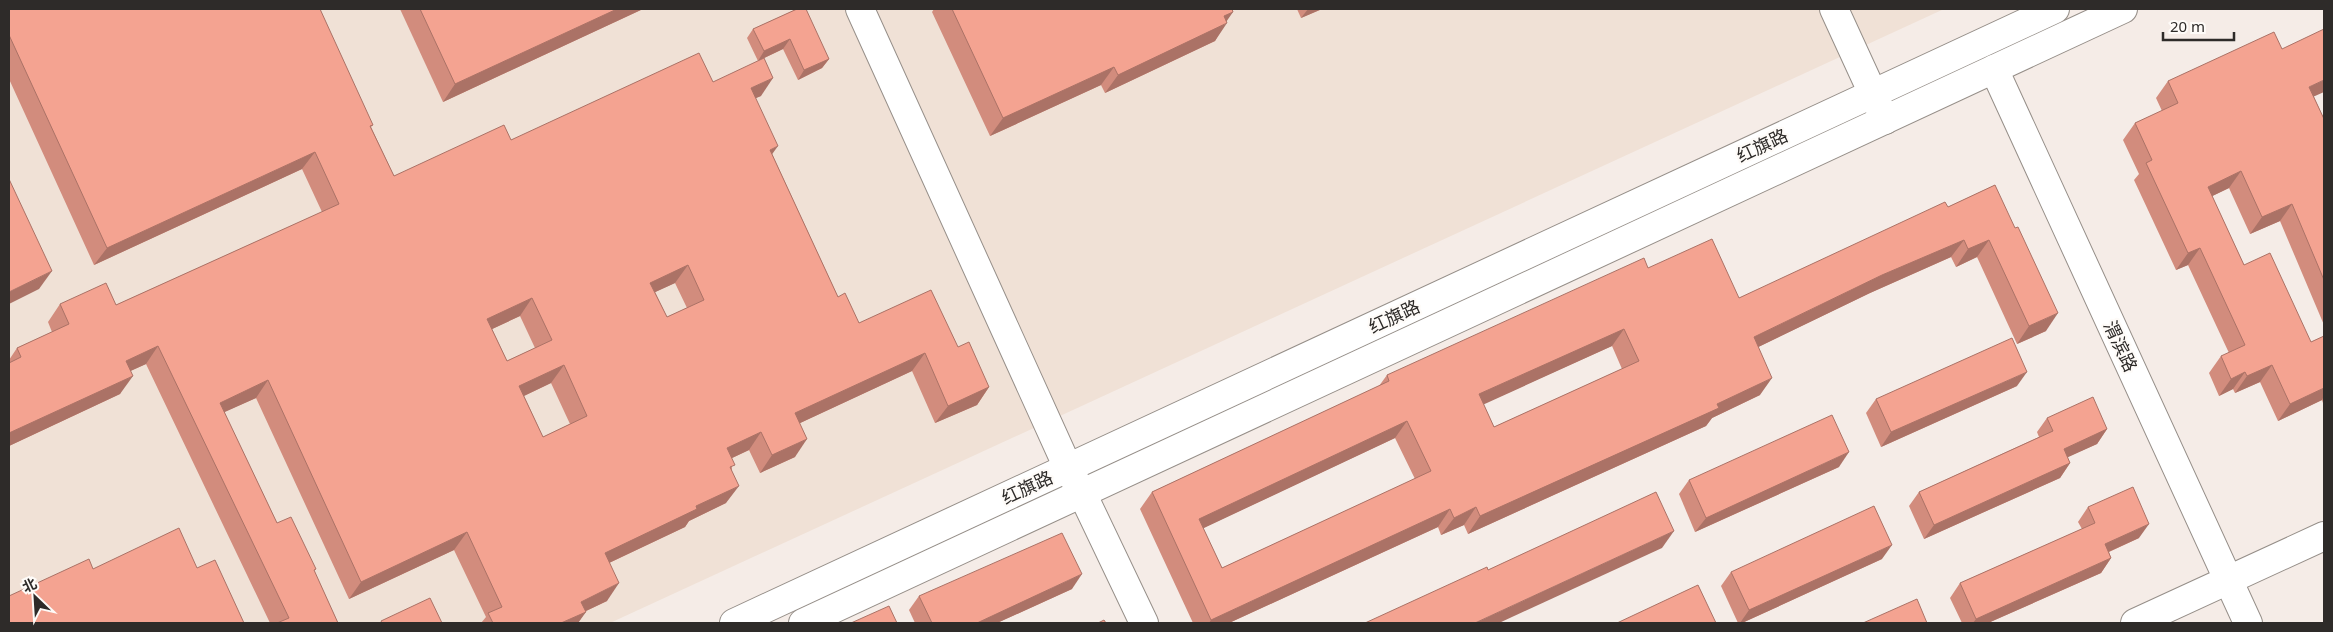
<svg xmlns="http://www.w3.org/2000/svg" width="2333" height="632" font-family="'Noto Sans','Noto Sans SC',sans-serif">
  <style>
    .built { fill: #f0e1d6 }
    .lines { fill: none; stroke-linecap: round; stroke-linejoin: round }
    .minor-casing { stroke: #968f89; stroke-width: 30 }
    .tertiary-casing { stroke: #968f89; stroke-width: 30 }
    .secondary-casing { stroke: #968f89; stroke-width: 30 }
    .minor { stroke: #fff; stroke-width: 28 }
    .tertiary { stroke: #fff; stroke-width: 28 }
    .secondary { stroke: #fff; stroke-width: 28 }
    .wall { fill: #d28c7d; fill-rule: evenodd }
    .shaded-wall { fill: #ab7266 }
    .building { fill: #f4a391; stroke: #ab7266; fill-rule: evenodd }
    .labels { text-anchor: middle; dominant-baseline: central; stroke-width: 4.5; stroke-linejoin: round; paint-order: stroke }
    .street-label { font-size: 18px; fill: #2e2b29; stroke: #fefbf8 }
  </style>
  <rect width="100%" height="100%" fill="#f5ece7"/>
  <!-- built -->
  <polygon class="built" points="9,9 1944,9 610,623 9,623"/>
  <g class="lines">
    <!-- minor casing -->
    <g class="minor-casing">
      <g id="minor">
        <polyline points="860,9 1068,468 1082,493 1144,623"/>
        <polyline points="1834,9 1885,120"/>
        <polyline points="2135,623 2324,536"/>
      </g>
    </g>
    <!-- tertiary casing -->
    <g class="tertiary-casing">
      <polyline id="tertiary" points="1994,69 2248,623"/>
    </g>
    <!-- secondary casing -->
    <g class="secondary-casing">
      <g id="secondary">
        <polyline points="734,623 2055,9"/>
        <polyline points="803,623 2123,9"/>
      </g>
    </g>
    <!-- minor -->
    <use href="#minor" class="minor"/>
    <!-- tertiary -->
    <use href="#tertiary" class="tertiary"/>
    <!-- secondary -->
    <use href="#secondary" class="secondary"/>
  </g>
  <!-- wall -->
  <g class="wall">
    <path d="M9,9l364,116 -2,2 23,49 117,-36 202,-58 48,14 -6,2 17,56 66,143 21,26 99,24 31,40 -12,18 -42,18 -23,-52 -112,52 -5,34 -35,16 -11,-23 -17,8v12l-6,33 -37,18 -4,6 -76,36 -2,38 -21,10 -8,12h-97l5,-6 -32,-67 -105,49 -93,-201 -32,14 53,111 39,46 -2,2 24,52h-68l-124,-259 -16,7 -10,23 -111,52v-86l8,-12 35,-16 -4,-10 12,-18 56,1 206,-93 -20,-43 -208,96 -85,-186zM675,283l12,25 -20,9 -12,-25zM520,316l15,32 -28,13 -15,-32zM551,383l19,41 -27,13 -19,-41z"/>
    <polygon points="400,9 643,9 443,102"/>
    <polygon points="797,9 829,59 822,68 798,80 783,49 758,61 747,38 753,29"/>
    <polygon points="934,9 1232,9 1215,41 1105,93 1101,85 990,136 932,12"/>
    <polygon points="1297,9 1322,9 1301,18"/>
    <polygon points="2282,49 2314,97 2324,119 2324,325 2280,221 2250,234 2229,188 2212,196 2244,265 2311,342 2324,336 2324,406 2322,400 2278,421 2260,382 2235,393 2233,389 2219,396 2209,373 2221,356 2229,353 2188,265 2176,270 2134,180 2139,174 2123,140 2135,123 2162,111 2156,98 2168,81"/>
    <path d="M1995,185l51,146 -29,13 -40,-87 -21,10 -5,-10 -81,36 -112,54 2,48 -48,23 -6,8 -238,108 -4,-9 -23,10 -3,-8 -209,96h-36l-53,-114 12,-17 227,-106 8,-11 261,-107 91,30 209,-91zM1612,346l10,23 -128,58 -11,-23zM1395,438l20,41 -193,89 -19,-40z"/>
    <polygon points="2017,386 1881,447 1866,413 1876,399"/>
    <polygon points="2047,418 2107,429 2097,444 2067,457 2070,463 2060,478 1924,539 1909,506 1919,492 2039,437 2037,432"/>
    <polygon points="1839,467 1695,532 1679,494 1689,480"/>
    <polygon points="2088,507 2139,538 2109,552 2111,558 2101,573 1988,623 1962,623 1950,598 1960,583 2082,529 2078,522"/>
    <polygon points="1882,559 1742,623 1738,623 1721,586 1731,572"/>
    <polygon points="1072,589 997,623 915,623 909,610 919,596"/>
  </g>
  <!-- shaded-wall -->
  <g class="shaded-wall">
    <polygon points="617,9 643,9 443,102 455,84"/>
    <polygon points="1308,9 1322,9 1301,18"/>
    <polygon points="1233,12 1224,25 1227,23 1215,41 1105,93 1118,75 1224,16"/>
    <polygon points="790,39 783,49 758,61 764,51"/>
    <polygon points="829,59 822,68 798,80 804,70"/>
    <polygon points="1114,67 1101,85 990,136 1003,118"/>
    <polygon points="773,78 761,96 738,106 751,88"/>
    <polygon points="2324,80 2324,92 2297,104 2309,87"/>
    <polygon points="778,146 765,164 770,150"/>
    <polygon points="315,152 302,169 94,265 107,248"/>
    <polygon points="2241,171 2229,188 2196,204 2208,187"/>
    <polygon points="2292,204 2280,221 2250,234 2262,217"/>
    <polygon points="1964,240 1951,257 1870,293 1742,355 1754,337 1882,275"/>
    <polygon points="1989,240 1977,257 1956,267 1968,249"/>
    <polygon points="2200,248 2188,265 2176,270 2188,253"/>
    <polygon points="688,265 675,283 638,300 650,283"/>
    <polygon points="52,271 39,289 9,304 9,292"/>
    <polygon points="532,298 520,316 475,337 487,319"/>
    <polygon points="2058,313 2046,331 2017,344 2029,326"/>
    <polygon points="1624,329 1612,346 1467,412 1479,394"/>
    <polygon points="158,346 146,364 113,379 126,361"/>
    <polygon points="925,353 912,371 783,431 795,413"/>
    <polygon points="564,365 551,383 507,404 519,386"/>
    <polygon points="2272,365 2260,382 2235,393 2247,376"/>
    <polygon points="2027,372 2017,386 1881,447 1891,432"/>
    <polygon points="2245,372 2233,389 2219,396 2231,379"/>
    <polygon points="133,376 120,394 9,446 9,433"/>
    <polygon points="1772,378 1760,395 1712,418 1706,426 1468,534 1480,516"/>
    <polygon points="268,380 256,398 207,420 220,403"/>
    <polygon points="989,387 977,405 935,423 948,406"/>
    <polygon points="2324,388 2324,396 2322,400 2278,421 2290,404"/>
    <polygon points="1407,421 1395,438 1187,536 1199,519"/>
    <polygon points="2107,429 2097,444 2053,464 2064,449"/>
    <polygon points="761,432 749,450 715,466 727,448"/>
    <polygon points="807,439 795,457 760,473 772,455"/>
    <polygon points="1849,452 1839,467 1695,532 1706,518"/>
    <polygon points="2070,463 2060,478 1924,539 1934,525"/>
    <polygon points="739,486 726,503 689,521 685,527 592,571 605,553 696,506"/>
    <polygon points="1476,507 1464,525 1441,535 1454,518"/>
    <polygon points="1450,509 1438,527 1229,623 1209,623 1211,620"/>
    <polygon points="2149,524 2139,538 2095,558 2105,544"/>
    <polygon points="1674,531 1662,548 1499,623 1475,623"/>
    <polygon points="467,532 454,550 349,599 361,582"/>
    <polygon points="1892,545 1882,559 1742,623 1740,623 1749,610"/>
    <polygon points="2111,558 2101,573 1988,623 1973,623 1976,619"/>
    <polygon points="1082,574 1072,589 997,623 977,623"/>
    <polygon points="619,583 607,601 569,619 581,602"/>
    <polygon points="586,612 578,623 561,623"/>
  </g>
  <!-- building -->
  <g class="building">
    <path d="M9,9h311l53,116 -3,1 24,50 110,-51 7,15 188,-87 14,29 51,-24 9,20 -22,10 27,58 -8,4 68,147 7,-4 14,30 72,-33 27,57 11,-5 20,45 -41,19 -23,-53 -130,60 12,26 -35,16 -11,-23 -34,16 8,17 -5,2 9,19 -43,20 1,3 -92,44 14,30 -38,19 5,10 -25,11h-68l-5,-10 14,-6 -35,-75 -106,50 -93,-202 -48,23 57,120 14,-6 25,52 -2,1 24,53h-61l12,-5 -131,-272 -32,15 7,15 -124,57v-70l12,-6 -4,-9 52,-24 -9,-20 46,-21 10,22 223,-101 -24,-52 -208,96 -98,-213zM688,265l16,35 -37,17 -17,-34zM532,298l20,42 -45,21 -20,-42zM564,365l23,51 -44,21 -24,-51z"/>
    <polygon points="420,9 617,9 455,84"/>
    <polygon points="797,9 806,9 829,59 804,70 790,39 764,51 753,29"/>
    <polygon points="952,9 1232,9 1233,12 1224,16 1227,23 1118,75 1114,67 1003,118"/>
    <polygon points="2324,29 2324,80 2309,87 2324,119 2324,280 2292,204 2262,217 2241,171 2208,187 2244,265 2270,253 2311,342 2324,336 2324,388 2290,404 2272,365 2247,376 2245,372 2231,379 2221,356 2245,345 2200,248 2188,253 2146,163 2152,160 2135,123 2178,103 2168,81 2274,32 2282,49"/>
    <polygon points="9,179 52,271 9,292"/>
    <path d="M1995,185l20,43 3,-1 40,86 -29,13 -40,-86 -21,9 -4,-9 -82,35 -128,62 18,41 -55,26 2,4 -239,108 -4,-9 -22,11 -4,-9 -239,111 -59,-128 237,-111 -2,-6 257,-117 4,10 64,-29 27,59 206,-96 3,5zM1624,329l15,32 -145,66 -15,-33zM1407,421l24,50 -209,97 -23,-49z"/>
    <polygon points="2012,338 2027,372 1891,432 1876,399"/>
    <polygon points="2093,397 2107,429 2064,449 2070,463 1934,525 1919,492 2053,431 2047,418"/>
    <polygon points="1832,415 1849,452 1706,518 1689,480"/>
    <polygon points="2133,487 2149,524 2105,544 2111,558 1976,619 1960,583 2095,523 2088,507"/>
    <polygon points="1656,492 1674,531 1475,623 1365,623 1487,567 1488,570"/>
    <polygon points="1874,506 1892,545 1749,610 1731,572"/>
    <polygon points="179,528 197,568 215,560 244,623 9,623 9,596 89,559 93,569"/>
    <polygon points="1062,533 1082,574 977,623 932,623 919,596"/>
    <polygon points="1698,585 1716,623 1617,623"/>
    <polygon points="430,598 442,623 382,623 381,621"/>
    <polygon points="1917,599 1927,623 1863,623"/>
    <polygon points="889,606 897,623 851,623"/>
    <polygon points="1104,620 1106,623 1098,623"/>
  </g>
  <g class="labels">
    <!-- street labels -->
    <g class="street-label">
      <text transform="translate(1762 145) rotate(-25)">红旗路</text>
      <text transform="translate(1394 316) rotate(-25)">红旗路</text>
      <text transform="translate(2121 346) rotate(65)">渭滨路</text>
      <text transform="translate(1027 487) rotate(-25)">红旗路</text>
    </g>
  </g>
  <!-- border -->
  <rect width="2333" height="632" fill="none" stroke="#2e2b29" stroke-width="20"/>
  <!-- north arrow -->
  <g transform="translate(35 597) rotate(335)" stroke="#fefbf8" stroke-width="4" paint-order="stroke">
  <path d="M0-4L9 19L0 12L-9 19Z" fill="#2e2b29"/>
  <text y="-8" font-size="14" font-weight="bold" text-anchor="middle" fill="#2e2b29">北</text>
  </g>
  <!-- scale -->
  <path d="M2163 32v8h71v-8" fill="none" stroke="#2e2b29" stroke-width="2.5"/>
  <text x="2170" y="32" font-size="15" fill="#2e2b29" stroke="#fefbf8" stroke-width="4" paint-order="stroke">20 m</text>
</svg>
